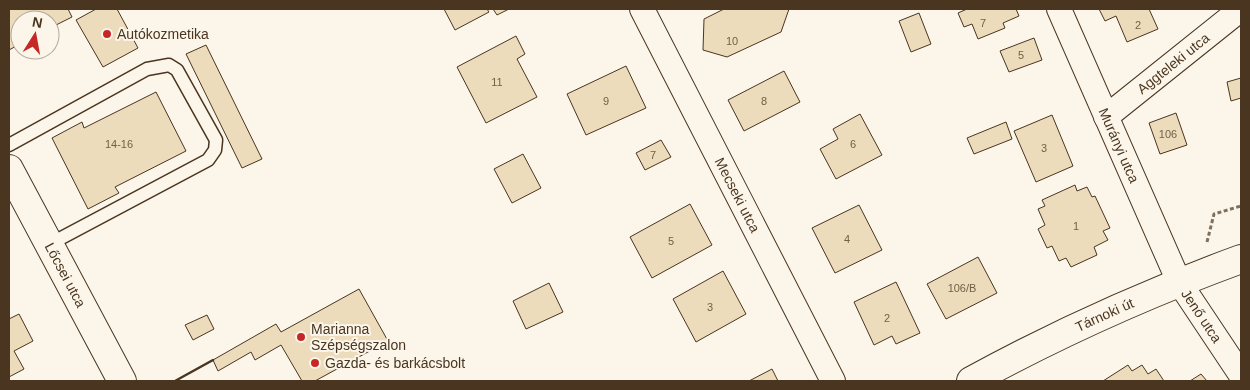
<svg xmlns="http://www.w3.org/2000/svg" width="1250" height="390" font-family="Arial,sans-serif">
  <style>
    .building { fill: #ecdcbc; stroke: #4a3520 }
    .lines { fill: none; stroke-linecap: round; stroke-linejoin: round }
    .lane-casing { stroke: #4a3520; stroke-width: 15 }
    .street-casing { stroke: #4a3520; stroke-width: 26 }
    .secondary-casing { stroke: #4a3520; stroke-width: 30 }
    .path { stroke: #7f6f5c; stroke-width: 3; stroke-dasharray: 4 2.5; stroke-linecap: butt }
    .lane { stroke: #fbf6e9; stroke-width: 12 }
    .street { stroke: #fbf6e9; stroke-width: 24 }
    .secondary { stroke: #fbf6e9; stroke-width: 28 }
    .wall { stroke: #4a3520; stroke-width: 2.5 }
    .poi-dot { fill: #c62828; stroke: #fbf6e9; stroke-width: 2 }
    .labels { text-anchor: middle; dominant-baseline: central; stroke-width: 4; stroke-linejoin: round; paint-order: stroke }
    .number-label { font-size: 11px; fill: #725f47 }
    .poi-label { font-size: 14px; fill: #4a3520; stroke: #fbf6e9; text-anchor: start }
    .street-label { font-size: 14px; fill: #4a3520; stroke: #fbf6e9 }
  </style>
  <rect width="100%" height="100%" fill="#fbf6e9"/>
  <!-- building -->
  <g class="building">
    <polygon points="9,9 68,9 72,17 50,28 50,20 20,20 20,44 9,50"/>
    <polygon points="96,9 117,9 138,48 103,67 76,20"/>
    <polygon points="444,9 487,9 489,12 455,30"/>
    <polygon points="493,9 509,9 497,15"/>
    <polygon points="724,9 789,9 781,32 727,57 703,50 704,19"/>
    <polygon points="967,9 1016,9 1019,16 1003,23 1005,28 978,39 972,24 964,27 958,13"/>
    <polygon points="1099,9 1149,9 1158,29 1127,42 1116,16 1105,21"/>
    <polygon points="919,13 931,44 911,52 899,21"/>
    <polygon points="516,36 525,54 517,59 537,97 486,123 457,67"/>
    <polygon points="1034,38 1042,60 1009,72 1000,51"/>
    <polygon points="206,45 262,159 242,168 186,54"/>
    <polygon points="626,66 646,108 586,135 567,94"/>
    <polygon points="784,71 800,102 744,131 728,100"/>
    <polygon points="1241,78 1241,98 1231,101 1227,82"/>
    <polygon points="156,92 186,151 115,187 119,193 88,209 52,138 82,122 84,128"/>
    <polygon points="1176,113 1187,145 1160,154 1149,123"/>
    <polygon points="860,114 882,155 836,179 820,149 838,139 833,129"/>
    <polygon points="1052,115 1073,166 1036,182 1014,131"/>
    <polygon points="1006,122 1012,139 974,154 967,138"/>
    <polygon points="661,140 671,157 645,170 636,153"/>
    <polygon points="523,154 541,188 512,203 494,169"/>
    <polygon points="1075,185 1077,191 1087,187 1092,197 1095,196 1110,228 1103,231 1108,240 1094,247 1097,255 1071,267 1066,258 1059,261 1052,246 1047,248 1038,229 1045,225 1038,209 1045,206 1042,200"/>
    <polygon points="690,204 712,245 652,278 630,237"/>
    <polygon points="859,205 882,250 835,273 812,228"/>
    <polygon points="978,257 997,293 946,319 927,284"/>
    <polygon points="723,271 746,314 696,342 673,299"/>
    <polygon points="896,282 920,333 896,344 892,336 874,345 854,302"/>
    <polygon points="549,283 563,312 526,329 513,301"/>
    <polygon points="359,289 388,341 315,381 302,381 281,345 255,360 251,352 218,371 213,360 276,324 281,332"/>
    <polygon points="19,314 33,341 14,351 24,369 9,377 9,319"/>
    <polygon points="207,315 214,329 193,340 185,325"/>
    <polygon points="1128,365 1132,371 1142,365 1148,374 1156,369 1164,381 1103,381"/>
    <polygon points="772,369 778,381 749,381"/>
    <polygon points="1201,374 1207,381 1190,381"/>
  </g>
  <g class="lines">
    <!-- lane casing -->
    <g class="lane-casing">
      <polyline id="lane" points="9,145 147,69 169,65 177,70 216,140 215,150 208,160 48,245"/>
    </g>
    <!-- street casing -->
    <g class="street-casing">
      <g id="street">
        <path id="s1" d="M642,9l191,372"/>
        <path id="s2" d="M1059,9l120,273 62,93"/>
        <path id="s3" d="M1106,117l135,-108"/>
      </g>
    </g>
    <!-- secondary casing -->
    <g class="secondary-casing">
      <g id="secondary">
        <path id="s4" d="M9,169l113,212"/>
        <path id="s5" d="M971,381c86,-47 177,-88 270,-122"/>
      </g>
    </g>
    <!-- path -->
    <polyline class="path" points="1207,242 1214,214 1241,206"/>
    <!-- lane -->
    <use href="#lane" class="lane"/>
    <!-- street -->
    <use href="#street" class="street"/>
    <!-- secondary -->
    <use href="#secondary" class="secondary"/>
    <!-- wall -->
    <polyline class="wall" points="175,381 213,360"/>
  </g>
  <!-- markers -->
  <g class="poi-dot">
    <circle cx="107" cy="34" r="5"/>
    <circle cx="301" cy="337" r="5"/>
    <circle cx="315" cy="363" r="5"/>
  </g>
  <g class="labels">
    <!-- number labels -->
    <g class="number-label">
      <text x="983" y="23">7</text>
      <text x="1138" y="25">2</text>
      <text x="732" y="41">10</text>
      <text x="1021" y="55">5</text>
      <text x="497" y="82">11</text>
      <text x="606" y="101">9</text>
      <text x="764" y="101">8</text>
      <text x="1168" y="134">106</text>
      <text x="119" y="144">14-16</text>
      <text x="853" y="144">6</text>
      <text x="1044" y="148">3</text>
      <text x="653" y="155">7</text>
      <text x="1076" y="226">1</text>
      <text x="847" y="239">4</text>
      <text x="671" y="241">5</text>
      <text x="962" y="288">106/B</text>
      <text x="710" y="307">3</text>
      <text x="887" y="318">2</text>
    </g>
    <!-- poi labels -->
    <g class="poi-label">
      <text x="117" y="34">Autókozmetika</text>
      <text x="311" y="329">Marianna<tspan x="311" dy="16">Szépségszalon</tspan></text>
      <text x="325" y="363">Gazda- és barkácsbolt</text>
    </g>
    <!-- street labels -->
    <g class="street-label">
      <text stroke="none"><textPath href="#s3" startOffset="86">Aggteleki utca</textPath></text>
      <text stroke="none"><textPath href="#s2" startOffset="149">Murányi utca</textPath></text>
      <text stroke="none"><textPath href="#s1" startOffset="209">Mecseki utca</textPath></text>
      <text stroke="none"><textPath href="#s4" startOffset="120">Lőcsei utca</textPath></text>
      <text stroke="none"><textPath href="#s5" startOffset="149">Tárnoki út</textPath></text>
      <text stroke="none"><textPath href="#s2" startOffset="339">Jenő utca</textPath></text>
    </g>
  </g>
  <!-- border -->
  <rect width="1250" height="390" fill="none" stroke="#4a3520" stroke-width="20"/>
  <!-- north arrow -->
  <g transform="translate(35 35) rotate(11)"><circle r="24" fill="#fbf6e9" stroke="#b4a999"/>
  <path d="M0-4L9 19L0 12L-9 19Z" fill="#c62828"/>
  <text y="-8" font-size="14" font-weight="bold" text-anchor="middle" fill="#4a3520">N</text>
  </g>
</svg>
